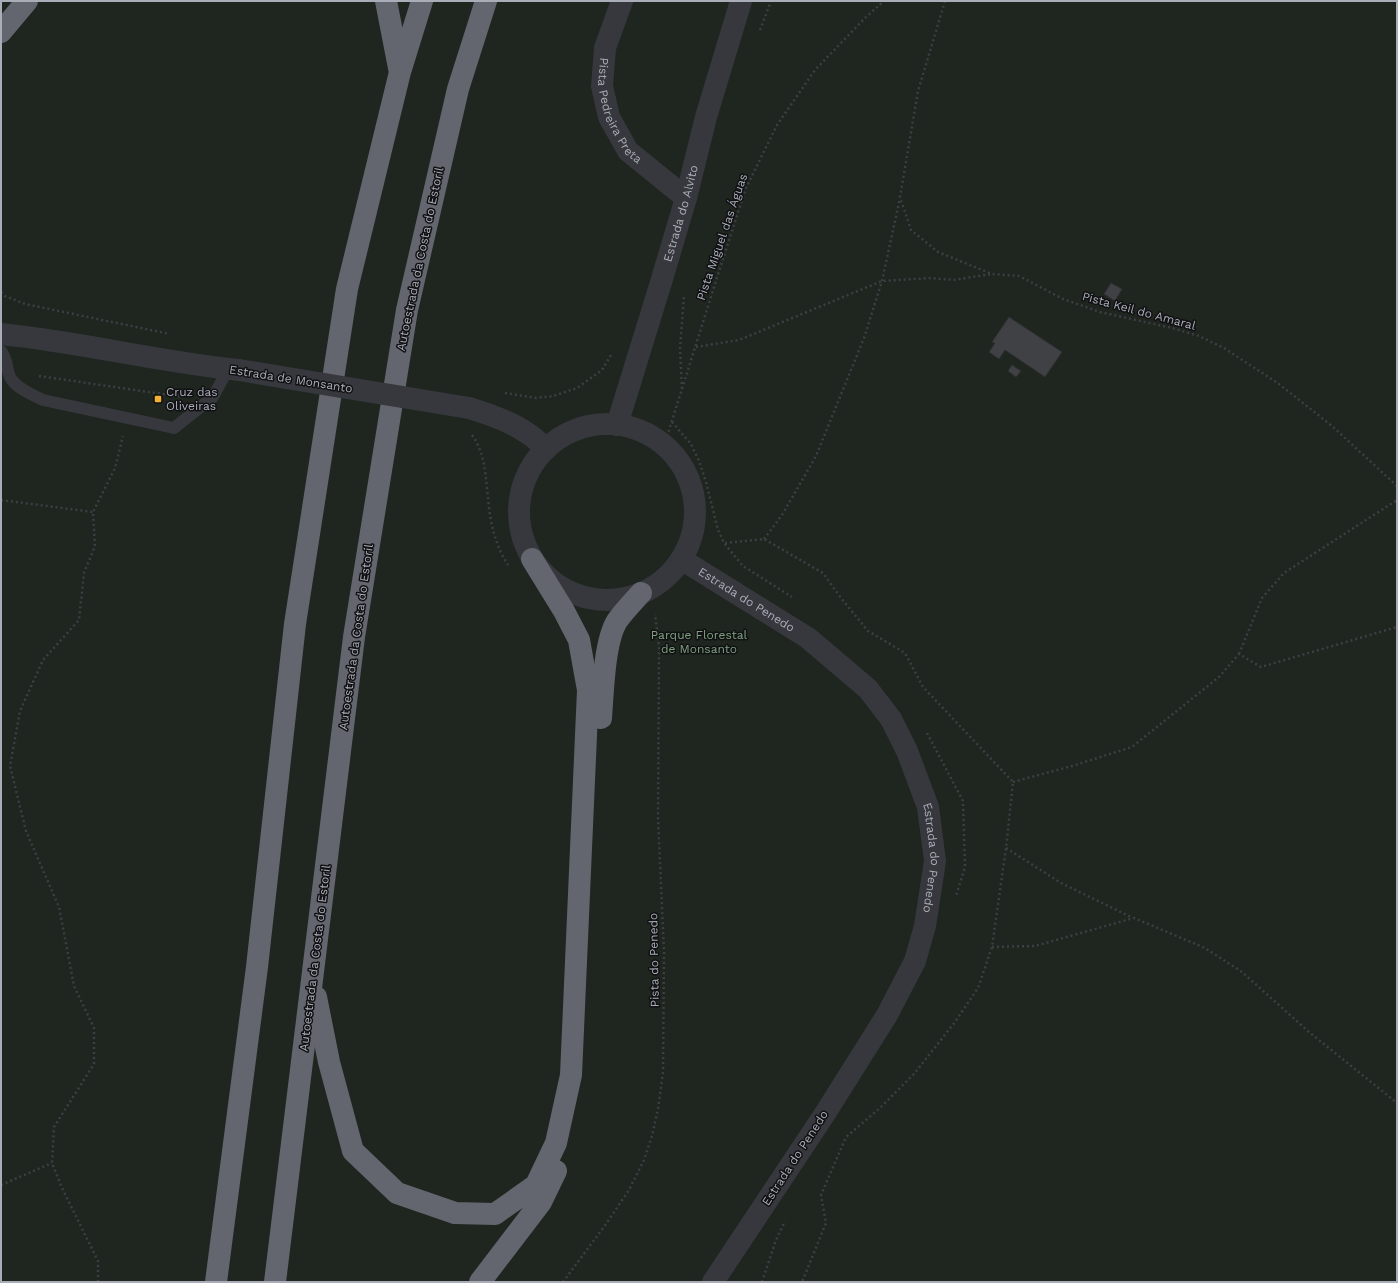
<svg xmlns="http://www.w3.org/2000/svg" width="1398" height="1283" font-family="'Work Sans',sans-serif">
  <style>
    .green { fill: #1e261f }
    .building { fill: #404145; stroke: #303034 }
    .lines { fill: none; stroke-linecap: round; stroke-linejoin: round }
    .path { stroke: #3d3f44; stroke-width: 2.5; stroke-dasharray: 2 3; stroke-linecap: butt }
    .service { stroke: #37383d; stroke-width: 12 }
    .minor { stroke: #37383d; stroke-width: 22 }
    .tertiary { stroke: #37383d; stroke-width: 22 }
    .motorway { stroke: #63666e; stroke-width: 22 }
    .tertiary-bridge { stroke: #37383d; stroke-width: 22 }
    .poi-dot { fill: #f2b134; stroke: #111113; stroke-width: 1.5 }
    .labels { text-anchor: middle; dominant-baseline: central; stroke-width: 3; stroke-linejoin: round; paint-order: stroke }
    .street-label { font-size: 12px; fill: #a8adb8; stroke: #111113 }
    .poi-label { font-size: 12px; fill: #a8adb8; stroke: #111113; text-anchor: start }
    .park-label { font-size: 12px; fill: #7fa381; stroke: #111113 }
  </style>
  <rect width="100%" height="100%" fill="#161618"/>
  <!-- green -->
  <rect class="green" x="1" y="1" width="1396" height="1281"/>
  <!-- building -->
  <g class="building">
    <polygon points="1111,283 1122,289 1115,301 1104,294"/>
    <polygon points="1009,317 1062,352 1045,377 1005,350 999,359 989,352 995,343 992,342"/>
    <polygon points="1012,365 1021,371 1016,377 1008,371"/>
  </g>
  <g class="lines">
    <!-- path -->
    <g class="path">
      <polyline points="945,1 918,91 900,197 911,230 938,252 992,274 1019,276 1063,299 1100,312 1172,328 1199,336 1224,348 1279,384 1332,426 1397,486"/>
      <polyline points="760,30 771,1"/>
      <polyline points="1,292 5,296 25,304 170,334"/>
      <polyline points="696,347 739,340 882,281 931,278 953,280 992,274"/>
      <polyline points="39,376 183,397"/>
      <polyline points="682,389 680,349 684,296"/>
      <polyline points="505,393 536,398 553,396 577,388 602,370 611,355"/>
      <polyline points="672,422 691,444 699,461 706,482 718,530 724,543 743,566 792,597"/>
      <path d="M472,435c14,20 13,40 16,63 2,24 7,47 20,67"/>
      <polyline points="664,446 721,265 746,188 777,125 815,70 866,17 884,1"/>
      <polyline points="1,500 93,512"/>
      <polyline points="764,539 782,515 816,456 864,338 882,281 900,198"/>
      <polyline points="725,543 764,539 823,573 841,598 868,631 905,653 923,687 1013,782 1006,848 992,947 978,988 955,1022 914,1074 880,1108 846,1137 821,1195 826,1223 802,1282"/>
      <polyline points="1239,654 1262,598 1284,573 1397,500"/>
      <polyline points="927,733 963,801 965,867 956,896"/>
      <polyline points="1013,782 1072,766 1132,747 1219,677 1239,654 1261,667 1397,627"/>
      <polyline points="1006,848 1061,883 1133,918"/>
      <polyline points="992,947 1035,946 1134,918 1205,948 1242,972 1309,1032 1397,1103"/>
      <polyline points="1,1185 52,1163"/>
      <polyline points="98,1282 98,1261 62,1188 52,1163 54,1127 94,1064 94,1028 74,986 59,907 26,831 10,766 20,711 43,660 79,620 84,573 95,546 93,512 115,468 123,436"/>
      <polyline points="563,1282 606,1224 629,1190 644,1160 652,1136 658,1109 663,1072 664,952 658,819 659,647 655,614"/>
      <polyline points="762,1282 776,1240 785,1221"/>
    </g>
    <!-- service -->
    <path class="service" d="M1,351c7,8 5,17 9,26 5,11 23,18 33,23l131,28 39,-31 15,-28"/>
    <!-- minor -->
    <path class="minor" id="s1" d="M622,1l-17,47 -3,38 7,31 19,34 58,47"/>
    <!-- tertiary -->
    <g class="tertiary">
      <path d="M1,334c80,8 158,28 238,36"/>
      <path d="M469,408c20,6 41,13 58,25 7,4 13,10 19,16"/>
      <circle cx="607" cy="512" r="88"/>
      <path id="s2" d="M617,425l45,-146 24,-81 20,-81 35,-116"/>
      <path id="s3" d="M681,559l127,79 60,51 23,30 16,32 21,56 7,54 -10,65 -10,35 -28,54 -61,97 -113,170"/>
    </g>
    <!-- motorway -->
    <g class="motorway">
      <polyline points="386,1 399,68"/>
      <polyline points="1,32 27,1"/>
      <path d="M601,718c2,-25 3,-76 16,-97 7,-10 16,-19 24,-28"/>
      <polyline points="316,997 329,1062 353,1151 397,1193 455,1213 495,1214 536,1185 556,1143 571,1075 588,690 579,640 564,611 532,559"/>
      <polyline points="216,1282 257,967 295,624 347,289 400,72 422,1"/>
      <polyline points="275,1282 354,637 407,310 458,89 486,1"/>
      <polyline points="480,1282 541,1202 556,1171"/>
    </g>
    <!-- tertiary-bridge -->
    <polyline class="tertiary-bridge" points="239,370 469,408"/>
  </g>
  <!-- markers -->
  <rect class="poi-dot" x="154" y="395" width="8" height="8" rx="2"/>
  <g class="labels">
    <!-- street labels -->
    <g class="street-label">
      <text stroke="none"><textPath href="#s1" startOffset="117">Pista Pedreira Preta</textPath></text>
      <text stroke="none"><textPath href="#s2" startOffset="221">Estrada do Alvito</textPath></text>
      <text transform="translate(722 237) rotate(-71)">Pista Miguel das Águas</text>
      <text transform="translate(420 259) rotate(-78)">Autoestrada da Costa do Estoril</text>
      <text transform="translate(1139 311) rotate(15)">Pista Keil do Amaral</text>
      <text transform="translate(291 379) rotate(9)">Estrada de Monsanto</text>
      <text stroke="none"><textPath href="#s3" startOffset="77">Estrada do Penedo</textPath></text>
      <text transform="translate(356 637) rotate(-82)">Autoestrada da Costa do Estoril</text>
      <text stroke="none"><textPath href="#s3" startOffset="413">Estrada do Penedo</textPath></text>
      <text transform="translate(315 958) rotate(-83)">Autoestrada da Costa do Estoril</text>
      <text transform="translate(654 960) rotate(-91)">Pista do Penedo</text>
      <text transform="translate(795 1158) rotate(-57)">Estrada do Penedo</text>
    </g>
    <!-- poi labels -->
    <g class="poi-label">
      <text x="166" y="392">Cruz das<tspan x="166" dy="14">Oliveiras</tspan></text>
    </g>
    <!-- park labels -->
    <g class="park-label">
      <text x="699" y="635">Parque Florestal<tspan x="699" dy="14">de Monsanto</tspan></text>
    </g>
  </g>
  <!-- border -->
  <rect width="1398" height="1283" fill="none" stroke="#a8adb8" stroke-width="4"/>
</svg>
